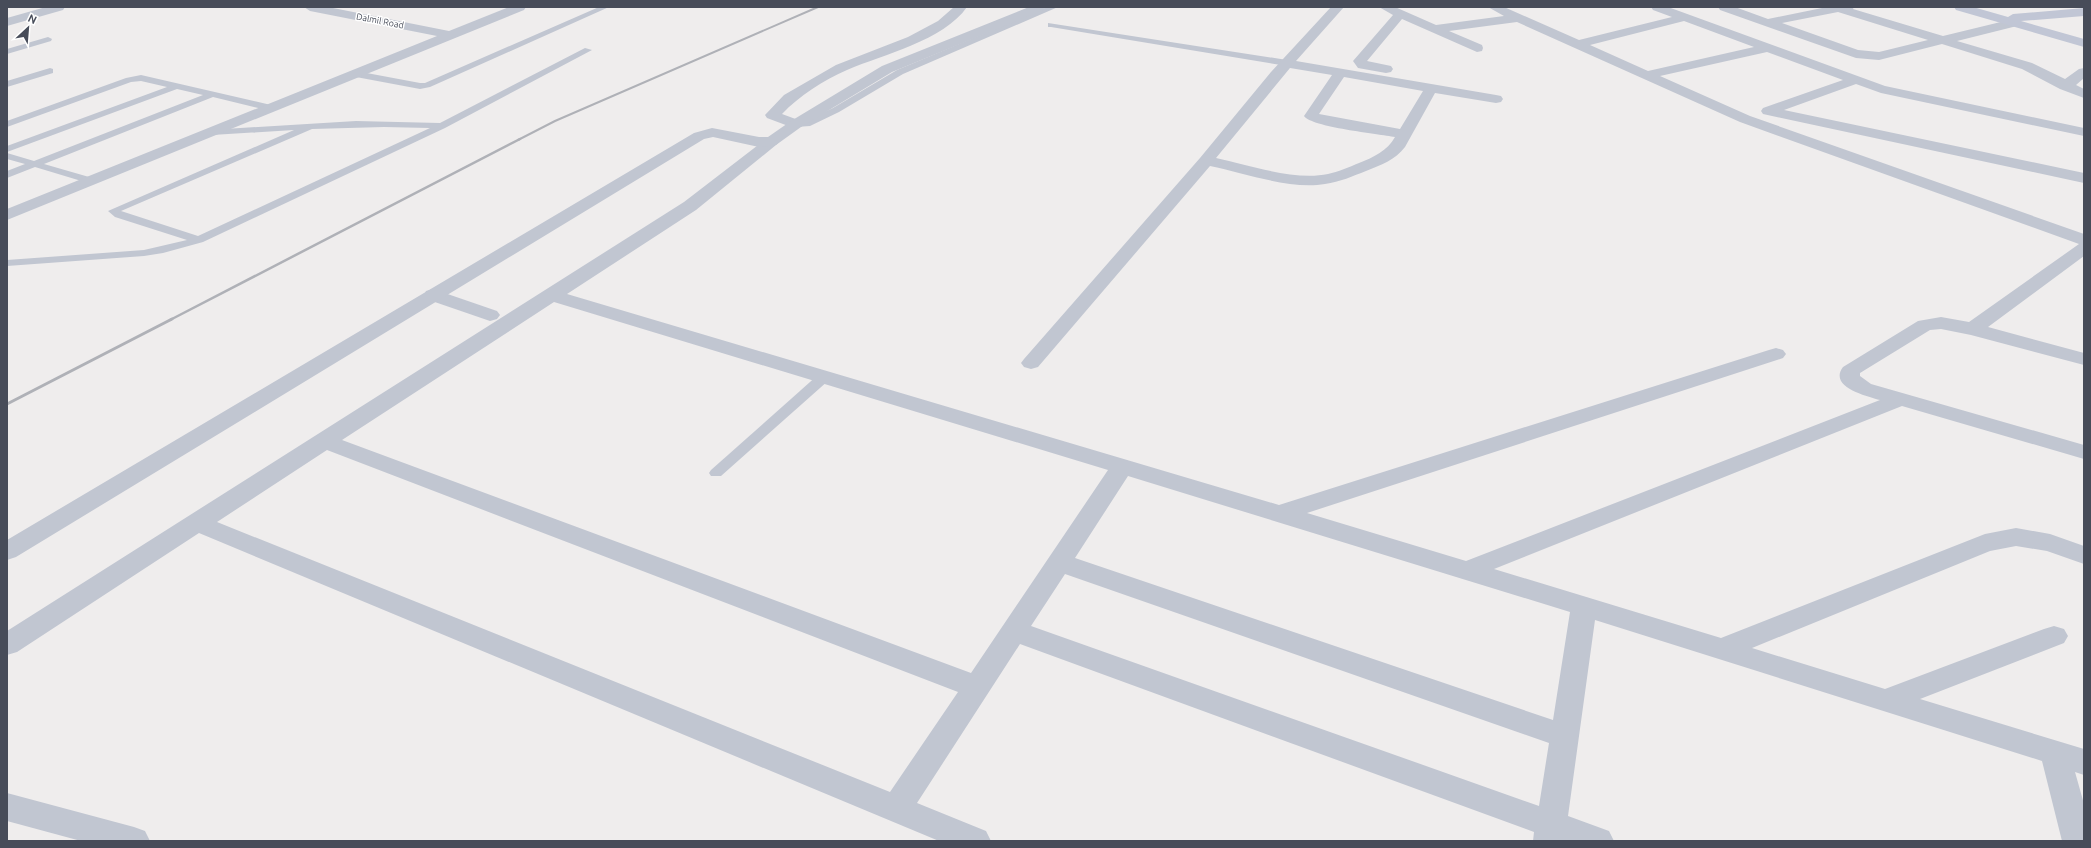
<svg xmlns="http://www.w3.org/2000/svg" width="2091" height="848" font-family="Ubuntu,sans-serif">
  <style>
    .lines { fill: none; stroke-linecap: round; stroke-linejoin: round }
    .service { fill: #c1c6d1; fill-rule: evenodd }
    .minor { fill: #c1c6d1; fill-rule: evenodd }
    .tertiary { fill: #c1c6d1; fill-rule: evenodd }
    .secondary { fill: #c1c6d5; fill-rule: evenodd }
    .rail-far2 { stroke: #afb1b7; stroke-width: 2 }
    .rail-far1 { stroke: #afb1b7; stroke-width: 2.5 }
    .rail { stroke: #afb1b7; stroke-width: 3 }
    .labels { text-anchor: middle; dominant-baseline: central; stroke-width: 3; stroke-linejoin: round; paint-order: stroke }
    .far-street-label { font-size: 9px; fill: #474c59; stroke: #fff }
  </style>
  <rect width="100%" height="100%" fill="#efeded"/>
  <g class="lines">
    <!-- service -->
    <g class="service">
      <polygon points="599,7 609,7 430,87 420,89 356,77 352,74 356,71 420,83 425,83"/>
      <polygon points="1047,7 1058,7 903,74 839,112 810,126 796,127 791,124 796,121 805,121 833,108 897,70"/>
      <polygon points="1048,23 1287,60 1291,63 1287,66 1051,27 1048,27"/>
      <polygon points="48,37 52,39 51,41 7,54 7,49"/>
      <path d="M585,48l7,2 -147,78 -242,114 -40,11 -19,3 -137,10v-6l137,-10 43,-10 -72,-23 -7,-6 186,-81 -82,5 -3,-1v-4l147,-9 84,2zM384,127l46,1 -232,108 -77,-25 191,-82z"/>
      <polygon points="50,68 53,69 53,73 7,87 7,81"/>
      <polygon points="141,75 271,105 276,108 271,111 213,97 44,164 96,179 97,181 96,183 88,183 35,167 7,178 7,171 25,164 7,159 7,153 34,161 203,95 177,89 7,152 7,146 167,87 141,81 131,82 7,127 7,121 126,78"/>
      <polygon points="824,373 831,377 829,380 721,476 711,476 709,473 711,470 819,374"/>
    </g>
    <!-- minor -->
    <g class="minor">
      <polygon points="46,7 65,7 63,10 7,26 7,18"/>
      <path d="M954,7h13c-24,34 -83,47 -120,63 -23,10 -48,26 -65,44l19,7 2,3 -2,3h-10l-24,-9 -2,-3 19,-20 52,-30 72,-28 30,-16z"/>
      <path d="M1331,7h13l-48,54 200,34 5,1 2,3 -2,3 -5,1 -61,-10 -30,54c-10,13 -24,18 -39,24 -13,5 -26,11 -41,13 -35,6 -80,-11 -115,-18l-172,201 -7,2 -7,-2 -3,-4 3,-4 176,-201 71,-86zM1290,68l42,7 -28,41c7,11 75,18 91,21 -8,14 -21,20 -36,26 -10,4 -21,9 -31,11 -34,7 -79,-9 -112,-16zM1344,77l79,14 -23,38 -81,-15z"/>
      <path d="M1379,7h16l41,18 68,-9 -16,-9h16l75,33 93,-23 -19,-7 -2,-3h17l217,79 199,42v8l-203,-43 -25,-9 -72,26 300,63v10l-321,-69 -2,-3 2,-3 80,-28 -76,-28 -107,24 90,40 334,118v22l-96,71 96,26v12l-113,-30 -30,-6 -11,1 -70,43v3l11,8 213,61v14l-182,-53 -408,163 227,69 264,-104 31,-6 34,6 34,12v18l-37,-13 -31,-5 -26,5 -238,97 133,41 159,-60 10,-3 10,3 4,7 -4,7 -144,56 164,50v26l-9,-3 9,32v37h-22l-20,-80 -447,-141 -27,196 41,15 5,10h-81l1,-9 -514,-188 -103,159 69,28 5,10h-52l-740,-308 -182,119 -10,3v-24l677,-429 82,-63h10l3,3 -3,3 -80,65 -129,84 712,211 490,-155 7,-2 7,2 3,4 -3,4 -476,155 159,48 414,-161c-13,-4 -52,-13 -37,-33l75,-46 23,-4 28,5 110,-78 -339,-122 -223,-100 -68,9 33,14 1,3 -1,3 -5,1 -75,-33 -35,42 24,5 2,3 -2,3 -5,1 -28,-5 -5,-7 40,-46zM1684,21l70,26 -106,24 -58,-26zM554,302l554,168 -137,203 -629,-233zM327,450l631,242 -68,100 -673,-270zM1128,476l442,136 -17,108 -478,-162zM1065,574l484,169 -10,63 -508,-180z"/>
      <path d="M1718,7h17l33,12 59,-12h27l-1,2 90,27 70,-17 4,1 2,3 -2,3 -60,15 75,22 33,16 14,-10 5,-1v10l-8,7 8,4v9l-24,-9 -38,-20 -80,-25 -63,16 -23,-2 -136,-48zM1838,12l90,28 -49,12 -21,-2 -76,-27z"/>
      <polygon points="433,289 497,311 500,315 497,319 490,321 426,299 424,295 426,291"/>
      <polygon points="7,793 134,827 145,831 150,841 81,841 7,821"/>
    </g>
    <!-- tertiary -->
    <g class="tertiary">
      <polygon points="304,7 328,7 449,31 509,7 526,7 524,10 7,220 7,209 437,36 310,11"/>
      <polygon points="1029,7 1045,7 1043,10 892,72 801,127 776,145 759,147 713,137 704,139 16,557 7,560 7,540 694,133 712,128 759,137 768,137 791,121 882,66"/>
    </g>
    <!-- secondary -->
    <polygon class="secondary" points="1954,7 1973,7 2008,17 2013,14 2084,8 2084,16 2021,21 2084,39 2084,47 1956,10"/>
    <!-- rail-far2 -->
    <polyline class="rail-far2" points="518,140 555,121 818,7"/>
    <!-- rail-far1 -->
    <polyline class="rail-far1" points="170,320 520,139"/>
    <!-- rail -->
    <polyline class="rail" points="7,404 172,319"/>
  </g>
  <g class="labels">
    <!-- far-street labels -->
    <g class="far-street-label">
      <text transform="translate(380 21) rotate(11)">Dalmil Road</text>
    </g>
  </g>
  <!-- border -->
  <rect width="2091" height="848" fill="none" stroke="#474c59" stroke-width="16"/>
  <!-- north arrow -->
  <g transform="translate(28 28) rotate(26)" stroke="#ffffff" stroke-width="3" paint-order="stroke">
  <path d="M0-3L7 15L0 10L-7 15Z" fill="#474c59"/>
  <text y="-6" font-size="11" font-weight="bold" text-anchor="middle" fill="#474c59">N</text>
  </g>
</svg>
